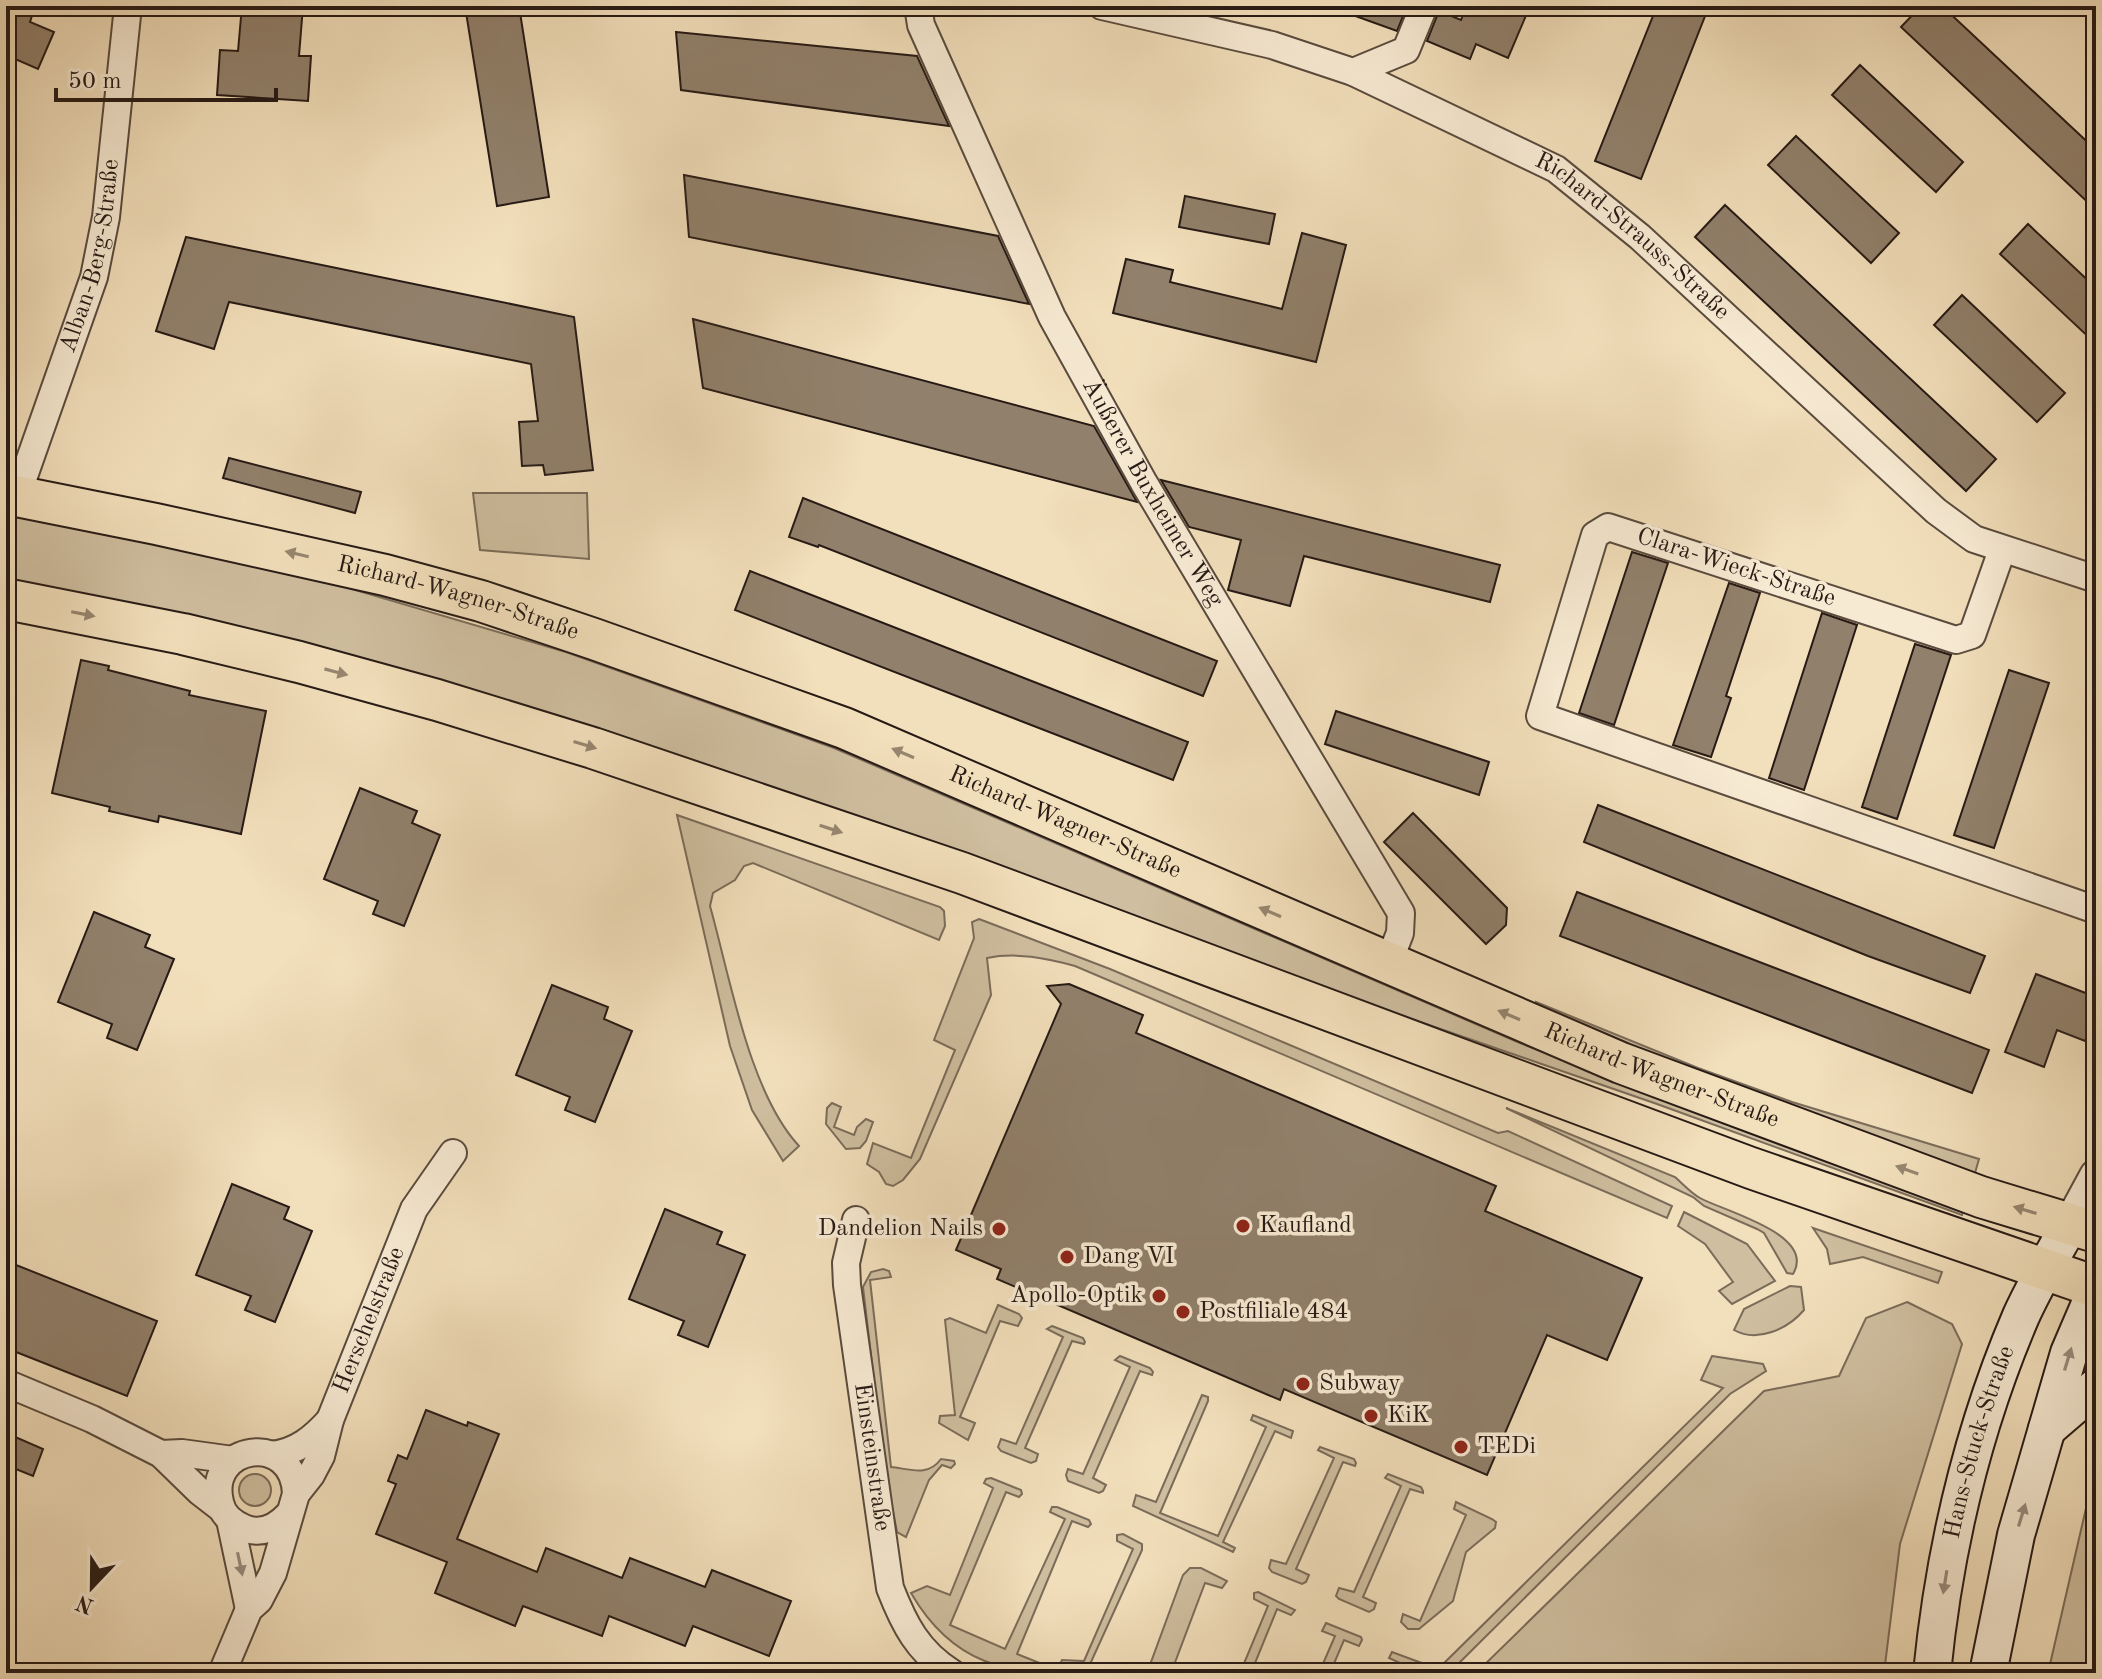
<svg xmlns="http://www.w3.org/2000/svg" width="2102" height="1679" font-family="'Old Standard TT',serif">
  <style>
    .green { fill: #cfbe9f; stroke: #7b6c5a; stroke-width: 2 }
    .building { fill: #91806b; stroke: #271a15; stroke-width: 2 }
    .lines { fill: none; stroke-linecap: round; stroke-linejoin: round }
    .minor-casing { stroke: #5a4b3e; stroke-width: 30 }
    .tertiary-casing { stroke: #5a4b3e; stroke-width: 36 }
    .secondary-casing { stroke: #271a15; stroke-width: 40 }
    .primary-casing { stroke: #271a15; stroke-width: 44 }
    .minor { stroke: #f7ead3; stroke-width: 26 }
    .tertiary { stroke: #f7ead3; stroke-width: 32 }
    .secondary { stroke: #f7ead3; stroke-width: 36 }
    .primary { stroke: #f2dfbb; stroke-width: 40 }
    .oneway { fill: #978670 }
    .oneway2 { fill: #998c7e }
    .poi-dot { fill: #8f2418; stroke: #f7ead3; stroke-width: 3 }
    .labels { text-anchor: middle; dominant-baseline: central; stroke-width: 7; stroke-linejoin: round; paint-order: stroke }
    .street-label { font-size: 24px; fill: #271a15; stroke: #f7ead3 }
    .poi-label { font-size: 24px; fill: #271a15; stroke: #f7ead3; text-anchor: start }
  </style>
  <rect width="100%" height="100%" fill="#f2dfbb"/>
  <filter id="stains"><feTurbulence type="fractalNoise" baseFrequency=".0025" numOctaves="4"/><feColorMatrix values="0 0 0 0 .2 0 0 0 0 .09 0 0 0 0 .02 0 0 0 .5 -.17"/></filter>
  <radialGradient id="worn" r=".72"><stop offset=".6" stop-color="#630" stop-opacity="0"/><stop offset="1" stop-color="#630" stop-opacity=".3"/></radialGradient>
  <!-- green -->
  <g class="green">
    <polygon points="473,493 587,493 589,559 480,550"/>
    <polygon points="6,509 301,574 566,652 834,748 1520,1043 1750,1133 1964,1209 1962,1215 1657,1104 613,742 6,584"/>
    <path d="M677,815l263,92 4,4 1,15 -6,14 -186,-77 -9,3 -9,14 -22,13 -3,13c20,71 39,186 89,240l-16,15 -31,-51 -22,-64z"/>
    <path d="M979,919l131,50 388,164 10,-2 164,75 -5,12 -592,-252c-29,-8 -59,-14 -88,-8l4,37 -71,164 -17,21 -10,6 -7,-2 -7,-12 -12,-8 6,-21 38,15 44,-108 -21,-10 40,-102 -2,-16z"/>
    <polygon points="1536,1002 1698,1068 1792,1102 1979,1159 1975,1173 1881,1142 1536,1009"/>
    <polygon points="832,1103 841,1107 834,1127 854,1135 857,1127 866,1119 873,1122 866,1141 860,1148 846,1149 826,1124 827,1108"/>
    <path d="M1506,1108l169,69c8,7 16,16 25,21 23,13 117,36 93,76l-6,-1 -23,-40 -7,-4 -53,-23 -11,-9z"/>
    <polygon points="1684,1212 1747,1244 1775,1281 1732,1304 1719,1291 1733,1282 1705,1244 1678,1226"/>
    <polygon points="1813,1228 1942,1272 1938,1283 1863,1257 1830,1264 1827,1249"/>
    <path d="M883,1269l6,2 2,6 -21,3 21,187c19,2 37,10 50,-8l13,2 1,3 -4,4 -9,-3 -13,15 -23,57 -9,-5 -13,-66 -21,-179 8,-15z"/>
    <path d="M1790,1286l11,1 3,23c-16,19 -47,33 -70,20l10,-21z"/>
    <polygon points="1907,1302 1952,1324 1962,1344 1900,1544 1884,1673 1476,1673 1764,1391 1839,1376 1866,1318"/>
    <polygon points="998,1305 1019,1314 1022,1318 1018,1326 1000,1321 960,1417 975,1423 968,1440 939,1423 940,1416 955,1415 945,1320 950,1318 986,1333"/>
    <polygon points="1052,1326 1083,1338 1085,1342 1084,1344 1072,1341 1025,1448 1038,1454 1036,1461 1031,1463 1001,1451 998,1447 1001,1439 1016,1444 1063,1337 1047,1329"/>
    <polygon points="1120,1356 1150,1368 1153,1372 1152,1375 1140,1371 1093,1478 1106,1485 1103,1491 1099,1493 1068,1481 1066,1475 1068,1469 1083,1474 1130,1367 1115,1360"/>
    <polygon points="1712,1356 1763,1364 1766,1371 1730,1394 1449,1673 1395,1673 1400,1663 1389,1658 1392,1652 1438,1669 1723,1388 1701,1380"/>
    <polygon points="1202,1395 1208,1397 1208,1401 1160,1513 1218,1536 1266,1427 1251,1420 1253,1415 1293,1431 1291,1438 1275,1431 1223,1542 1235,1548 1233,1552 1133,1506 1136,1495 1156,1502"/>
    <polygon points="1320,1447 1354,1459 1356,1463 1355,1466 1343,1462 1296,1569 1309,1575 1306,1582 1302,1584 1272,1572 1269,1568 1271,1560 1286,1564 1334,1458 1318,1450"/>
    <polygon points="2096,1465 2096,1673 2048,1673"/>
    <circle cx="255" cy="1490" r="16"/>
    <polygon points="1388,1474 1421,1487 1423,1491 1423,1493 1410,1489 1363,1597 1376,1603 1374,1609 1369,1612 1339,1599 1336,1596 1339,1588 1354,1592 1401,1486 1385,1478"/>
    <path d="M991,1478l30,12 1,4 -3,3 -13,-5 -56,133 55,24 60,-130 -15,-7 2,-5h5l32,13 2,4 -3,3 -16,-6 -55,133 40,16 5,-10 22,1 49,-112 -16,-8v-6l6,-1 19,10v6l-56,123c-80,2 -133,-8 -175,-80l16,-7 23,9 43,-107 -9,-5 2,-4z"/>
    <polygon points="1456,1502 1492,1519 1496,1522 1495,1528 1466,1552 1453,1601 1419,1629 1408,1629 1401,1622 1403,1614 1420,1621 1466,1515 1454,1509"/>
    <polygon points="1190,1568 1201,1568 1227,1581 1222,1588 1205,1583 1171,1673 1147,1673 1183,1575"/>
    <polygon points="1258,1592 1295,1610 1291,1615 1277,1609 1251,1673 1240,1673 1268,1606 1254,1599 1254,1593"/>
    <polygon points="1326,1623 1361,1637 1362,1640 1359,1646 1344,1640 1330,1673 1319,1673 1335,1636 1322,1631"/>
  </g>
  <!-- building -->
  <g class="building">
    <polygon points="6,6 35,6 30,22 54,32 38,69 6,55"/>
    <polygon points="242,6 303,6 299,56 311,56 308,101 217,95 220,50 238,51"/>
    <polygon points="465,6 519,6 549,197 497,206"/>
    <polygon points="1336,6 1407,6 1397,31 1336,9"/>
    <polygon points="1466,6 1530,6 1508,58 1476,44 1470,59 1427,41 1439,11 1461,20"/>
    <polygon points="1657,6 1709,6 1641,179 1595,161"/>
    <polygon points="1921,6 1942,6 2096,150 2096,210 1901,27"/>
    <polygon points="676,32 917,56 949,126 681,90"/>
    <polygon points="1860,65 1963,162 1936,192 1832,95"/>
    <polygon points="1796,136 1899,233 1871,263 1768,165"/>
    <polygon points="684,175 998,236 1029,304 689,237"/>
    <polygon points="1185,196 1275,214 1269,244 1179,227"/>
    <polygon points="1725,205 1996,459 1966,491 1695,237"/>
    <polygon points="2028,224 2096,288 2096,344 2000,254"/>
    <polygon points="1302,233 1346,245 1316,362 1113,313 1126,259 1173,270 1170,282 1282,309"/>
    <polygon points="186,237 574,317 593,470 545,475 543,465 522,466 519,422 538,421 531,364 229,302 214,349 156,331"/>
    <polygon points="1962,295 2065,393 2037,422 1934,325"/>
    <polygon points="693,319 1094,426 1137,502 703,388"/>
    <polygon points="229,458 361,492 355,513 223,478"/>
    <polygon points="1161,480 1500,565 1490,602 1304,556 1290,606 1228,590 1241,540 1189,527"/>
    <polygon points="803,498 1217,661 1203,696 819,545 818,547 789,537"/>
    <polygon points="1632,552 1668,563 1614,725 1579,713"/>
    <polygon points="750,571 1188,742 1173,780 735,610"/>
    <polygon points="1729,583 1760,593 1726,696 1731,698 1711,757 1673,745"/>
    <polygon points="1822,613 1857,625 1804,790 1769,778"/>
    <polygon points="1915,644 1951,655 1897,819 1862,807"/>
    <polygon points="81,660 109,666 108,670 190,691 189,695 266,711 241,834 159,816 158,822 109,811 110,807 52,793"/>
    <polygon points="2009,670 2049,683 1994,848 1954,835"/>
    <polygon points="1336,711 1489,762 1479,795 1325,744"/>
    <polygon points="360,788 417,811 412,823 440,835 404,926 373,914 378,901 324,879"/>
    <polygon points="1598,805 1985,956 1970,993 1868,956 1584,842"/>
    <polygon points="1413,813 1507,908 1506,925 1486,944 1384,842"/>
    <polygon points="1577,892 1989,1050 1972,1093 1560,936"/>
    <polygon points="94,912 150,935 145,947 174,959 137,1050 107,1038 112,1024 58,1002"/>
    <polygon points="2036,974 2096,997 2096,1013 2085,1041 2057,1030 2044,1067 2005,1052"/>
    <polygon points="1069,984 1143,1015 1136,1033 1496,1186 1485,1211 1642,1278 1607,1360 1547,1335 1487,1475 1284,1389 1280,1400 997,1279 1001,1269 956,1250 1061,1004 1047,986"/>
    <polygon points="552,985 608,1007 604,1019 632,1031 595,1122 565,1110 570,1097 516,1075"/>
    <polygon points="232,1184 289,1207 284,1219 312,1231 275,1322 245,1310 251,1296 196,1275"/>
    <polygon points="665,1209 722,1232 717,1244 745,1255 708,1347 678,1335 684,1321 629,1299"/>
    <polygon points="6,1261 157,1321 127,1396 6,1348"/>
    <polygon points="426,1410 467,1426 468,1422 499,1434 457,1539 537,1572 546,1548 622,1578 630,1558 705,1587 712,1570 791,1601 769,1656 693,1626 685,1646 609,1616 602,1636 523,1606 515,1626 435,1593 447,1562 376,1534 396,1484 388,1481 398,1455 407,1459"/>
    <polygon points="6,1433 43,1449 33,1476 6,1465"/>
  </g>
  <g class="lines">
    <!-- minor casing -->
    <g class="minor-casing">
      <g id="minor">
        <path id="s1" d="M918,6l3,19 131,292 92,166 257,430 -1,20 -12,31"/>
        <path id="s2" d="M1102,6l170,39 81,27 203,97 84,68 296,274 38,28 122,40"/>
        <polyline points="1353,72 1406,50 1424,6"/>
        <path id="s3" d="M17,496l77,-219 12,-60 22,-211"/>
        <polyline points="2002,550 1972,635 1956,640 1608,527 1595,535 1540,716 2096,910"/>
        <path id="s4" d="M856,1220l-10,43 1,22 43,303c14,36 28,64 62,85"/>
        <polyline points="6,1383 92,1419 161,1454 200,1492 222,1509"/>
        <polyline points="161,1454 182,1453 233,1460"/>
        <path d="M272,1455c25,-3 42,-17 58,-35"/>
        <path id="s5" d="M296,1494l15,-19 10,-19 9,-36 84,-211 39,-56"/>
        <polyline points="230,1520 249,1609"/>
        <path d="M222,1673l27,-64 10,-9 14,-27 23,-79c-2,-63 -90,-50 -76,8 2,12 12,21 24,26 17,7 32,0 44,-13"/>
      </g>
    </g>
    <!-- tertiary casing -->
    <g class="tertiary-casing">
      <polyline id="tertiary" points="2070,1224 2096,1176"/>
    </g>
    <!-- secondary casing -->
    <g class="secondary-casing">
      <g id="secondary">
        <polyline points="2047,1429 2096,1387"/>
        <path id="s6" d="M1932,1673c12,-121 41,-245 89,-357 14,-31 32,-61 49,-92"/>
        <polyline points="1988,1673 2016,1535 2069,1353 2096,1290"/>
      </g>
    </g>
    <!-- primary casing -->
    <g class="primary-casing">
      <g id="primary">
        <path id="s7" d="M6,494l150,30 229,51 96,26 113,38 250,89 777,335 360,134 115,35"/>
        <polyline points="6,599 183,634 299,662 437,700 593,748 962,873 1751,1168 2096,1287"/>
      </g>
    </g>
    <!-- minor -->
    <use href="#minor" class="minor"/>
    <!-- tertiary -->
    <use href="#tertiary" class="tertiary"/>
    <!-- secondary -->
    <use href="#secondary" class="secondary"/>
    <!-- primary -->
    <use href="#primary" class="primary"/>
  </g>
  <!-- one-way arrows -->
  <defs><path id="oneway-solid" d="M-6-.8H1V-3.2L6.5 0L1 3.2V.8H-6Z" transform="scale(2)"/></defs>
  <g class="oneway">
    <use href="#oneway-solid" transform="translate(297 554) rotate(-167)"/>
    <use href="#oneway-solid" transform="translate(83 614) rotate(11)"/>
    <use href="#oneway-solid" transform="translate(336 672) rotate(15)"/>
    <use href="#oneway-solid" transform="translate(585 745) rotate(17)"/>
    <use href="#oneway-solid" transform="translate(903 753) rotate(-157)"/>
    <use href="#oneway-solid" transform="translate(831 829) rotate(18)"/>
    <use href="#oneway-solid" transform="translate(1270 912) rotate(-157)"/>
    <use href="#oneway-solid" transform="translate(1509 1015) rotate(-157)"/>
    <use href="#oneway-solid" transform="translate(1907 1170) rotate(-160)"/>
    <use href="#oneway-solid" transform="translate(2025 1210) rotate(-163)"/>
  </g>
  <g class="oneway2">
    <use href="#oneway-solid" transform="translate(2068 1359) rotate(-73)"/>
    <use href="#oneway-solid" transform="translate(2022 1515) rotate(-73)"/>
    <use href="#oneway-solid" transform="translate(240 1564) rotate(78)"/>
    <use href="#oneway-solid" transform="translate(1945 1582) rotate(99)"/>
  </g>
  <!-- markers -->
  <g class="poi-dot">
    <circle cx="1243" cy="1226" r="8"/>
    <circle cx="999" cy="1229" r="8"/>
    <circle cx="1067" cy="1257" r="8"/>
    <circle cx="1159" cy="1296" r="8"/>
    <circle cx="1183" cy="1312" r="8"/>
    <circle cx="1303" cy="1384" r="8"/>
    <circle cx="1371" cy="1416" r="8"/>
    <circle cx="1461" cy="1447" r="8"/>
  </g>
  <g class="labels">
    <!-- street labels -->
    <g class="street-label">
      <text stroke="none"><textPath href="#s2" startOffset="586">Richard-Strauss-Straße</textPath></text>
      <text stroke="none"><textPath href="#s3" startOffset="252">Alban-Berg-Straße</textPath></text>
      <text stroke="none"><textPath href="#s1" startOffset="542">Äußerer Buxheimer Weg</textPath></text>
      <text transform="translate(1736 568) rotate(18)">Clara-Wieck-Straße</text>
      <text stroke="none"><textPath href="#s7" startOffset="464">Richard-Wagner-Straße</textPath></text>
      <text stroke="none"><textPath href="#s7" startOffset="1112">Richard-Wagner-Straße</textPath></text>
      <text stroke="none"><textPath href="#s7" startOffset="1760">Richard-Wagner-Straße</textPath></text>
      <text stroke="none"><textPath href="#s5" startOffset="190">Herschelstraße</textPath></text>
      <text stroke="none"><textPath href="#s6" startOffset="236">Hans-Stuck-Straße</textPath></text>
      <text stroke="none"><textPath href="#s4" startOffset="240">Einsteinstraße</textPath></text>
    </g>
    <!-- poi labels -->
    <g class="poi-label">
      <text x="1259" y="1226">Kaufland</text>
      <text x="983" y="1229" text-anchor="end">Dandelion Nails</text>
      <text x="1083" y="1257">Dang VI</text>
      <text x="1143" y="1296" text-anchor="end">Apollo-Optik</text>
      <text x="1199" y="1312">Postfiliale 484</text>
      <text x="1319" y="1384">Subway</text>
      <text x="1387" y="1416">KiK</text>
      <text x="1477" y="1447">TEDi</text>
    </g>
  </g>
  <!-- margin -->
  <rect width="2102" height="1679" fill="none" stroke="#f2dfbb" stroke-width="32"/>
  <rect x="8" y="8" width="2086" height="1663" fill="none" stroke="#271a15" stroke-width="4"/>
  <rect x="16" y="16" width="2070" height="1647" fill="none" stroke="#271a15" stroke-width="2"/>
  <!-- north arrow -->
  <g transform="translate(92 1587) rotate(202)" stroke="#f7ead3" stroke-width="6" paint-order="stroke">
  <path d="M0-6L14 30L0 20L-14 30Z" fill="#271a15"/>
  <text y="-12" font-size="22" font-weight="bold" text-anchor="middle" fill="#271a15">N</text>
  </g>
  <!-- scale -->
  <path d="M56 88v12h220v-12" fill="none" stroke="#271a15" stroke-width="4"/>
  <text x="68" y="88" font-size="24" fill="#271a15" stroke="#f7ead3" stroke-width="6" paint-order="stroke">50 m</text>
  <rect width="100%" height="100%" filter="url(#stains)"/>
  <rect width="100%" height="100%" fill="url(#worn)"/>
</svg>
